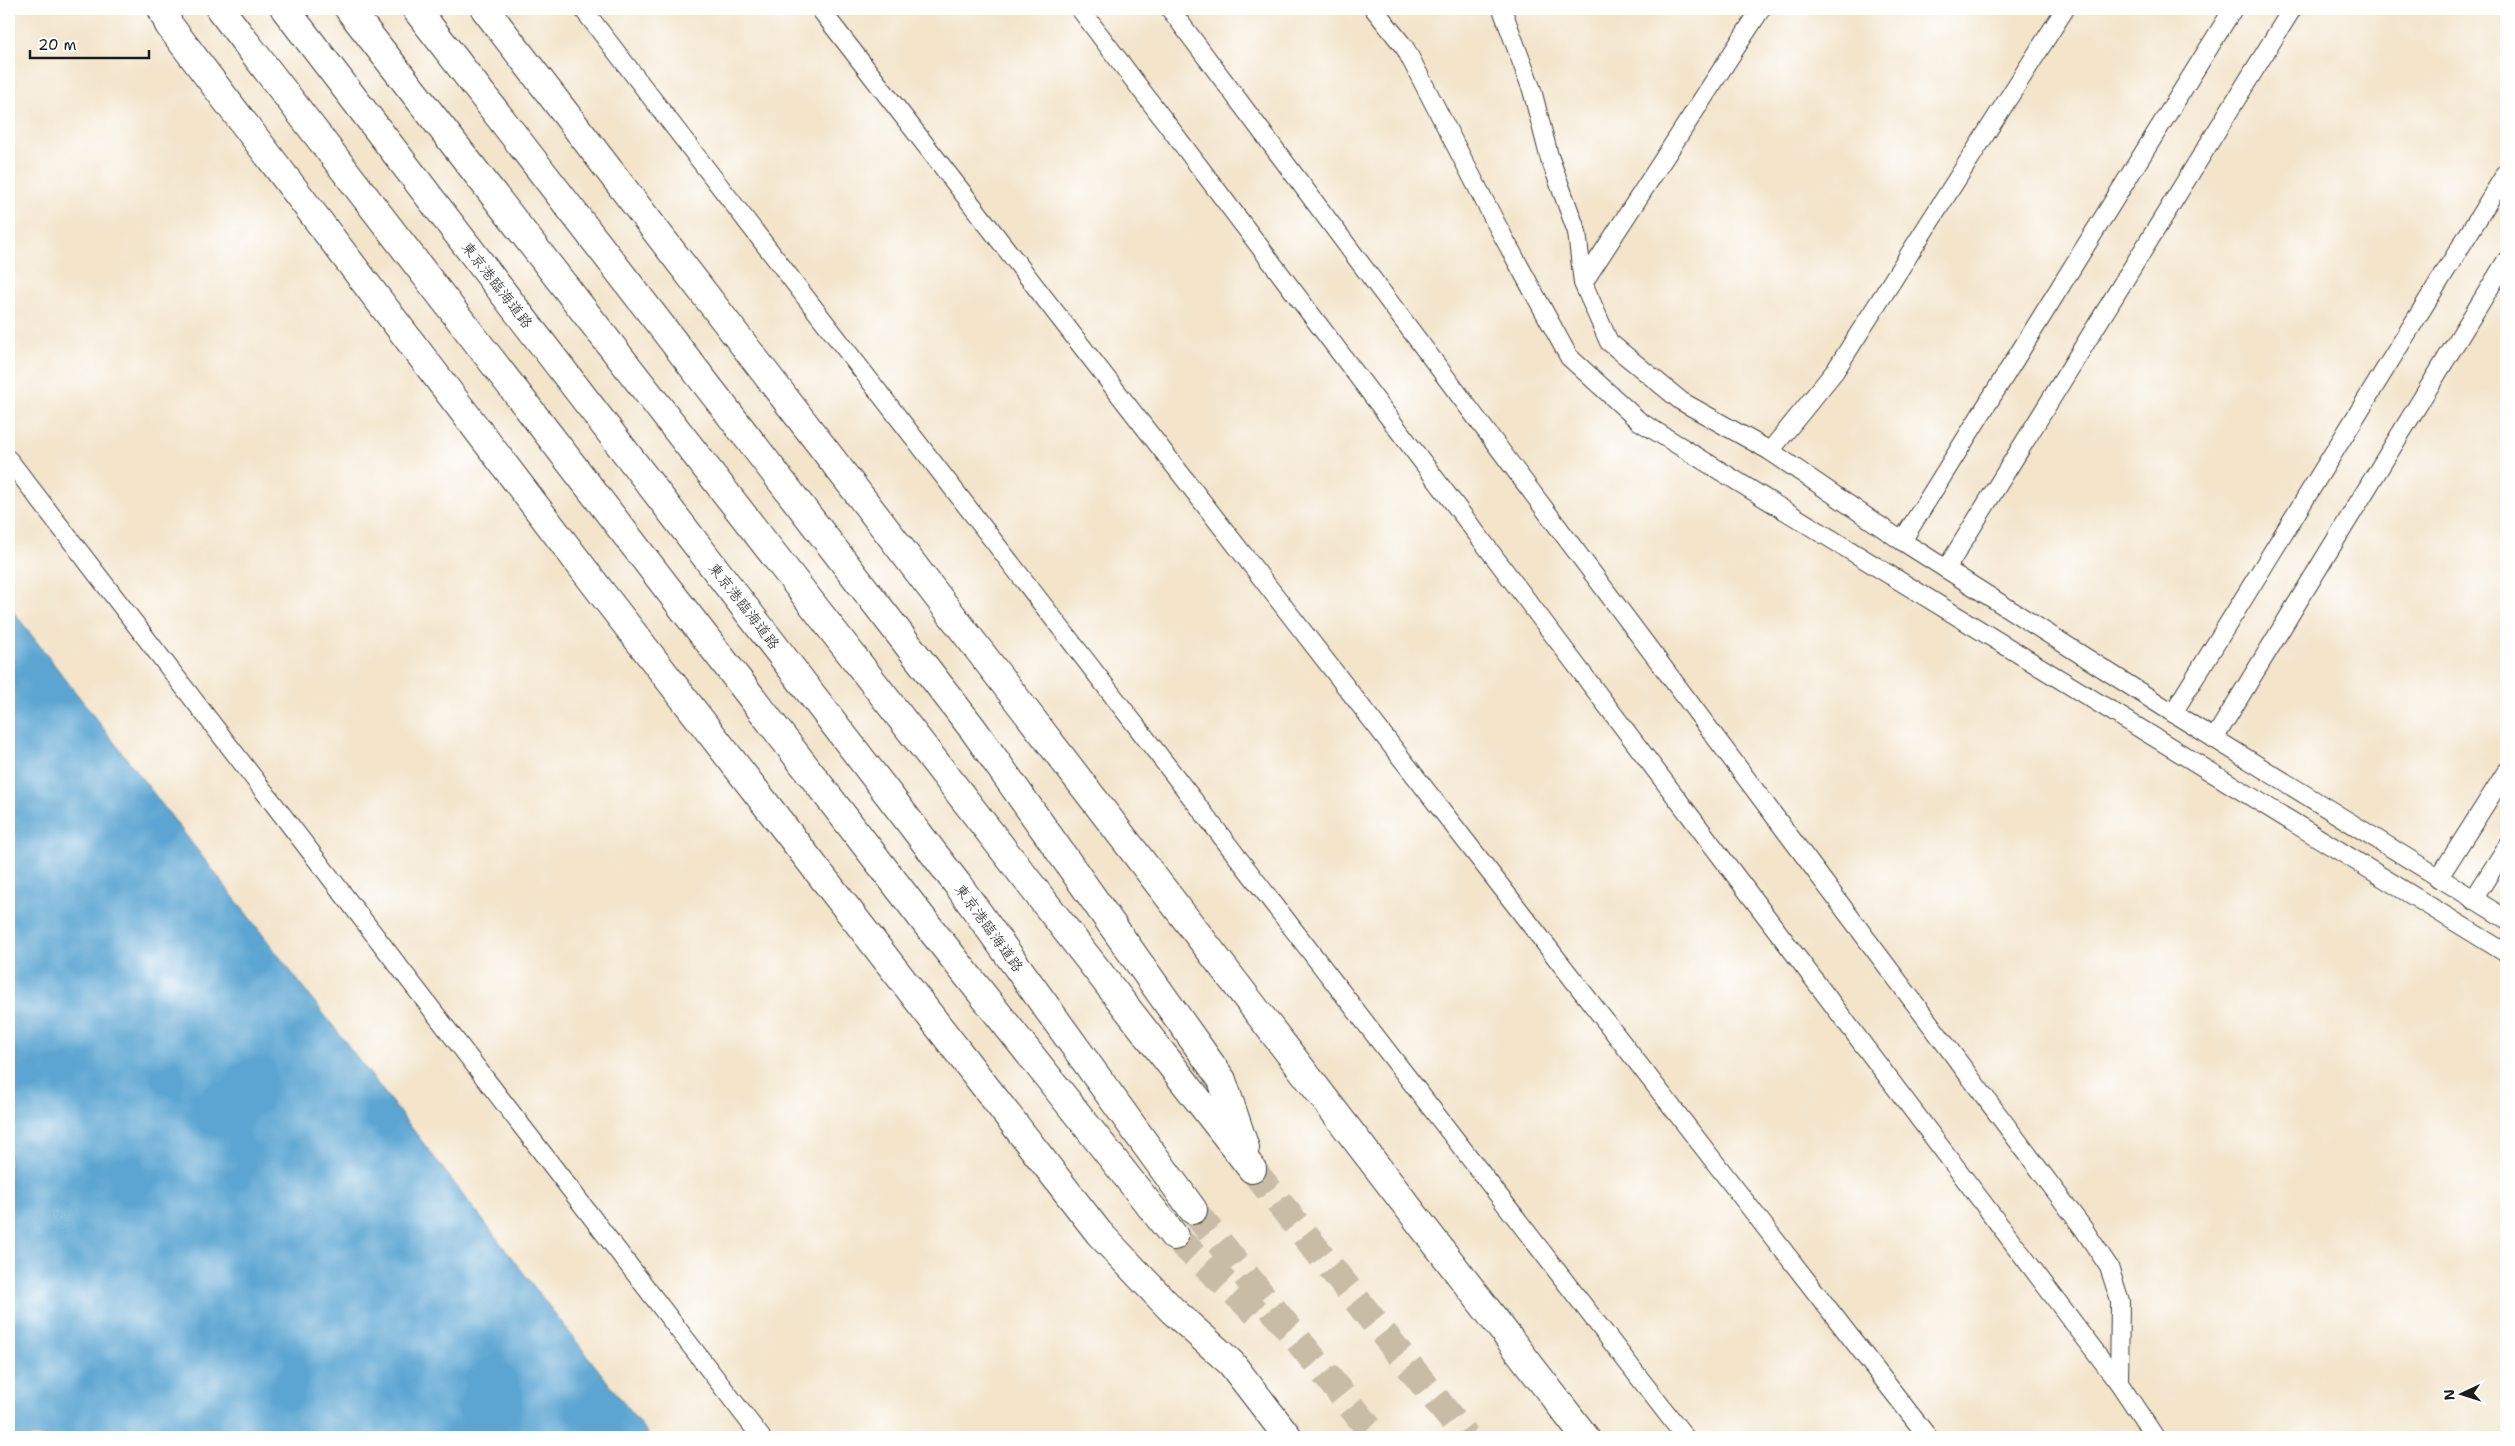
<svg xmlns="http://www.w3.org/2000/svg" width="2515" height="1446" font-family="'Shantell Sans','Klee One',sans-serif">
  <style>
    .water { fill: #5ba5d2; stroke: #3c6077 }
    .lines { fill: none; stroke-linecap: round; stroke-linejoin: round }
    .tertiary-tunnel { stroke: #c8bca7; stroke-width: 28; stroke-dasharray: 28 14; stroke-linecap: butt }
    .service-casing { stroke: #3c3a36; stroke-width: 20 }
    .tertiary-casing { stroke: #3c3a36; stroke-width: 30 }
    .service { stroke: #fff; stroke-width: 18 }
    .tertiary { stroke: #fff; stroke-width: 28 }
    .labels { text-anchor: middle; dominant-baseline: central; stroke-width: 4.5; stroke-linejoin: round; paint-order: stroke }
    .street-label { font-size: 15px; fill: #1c1c1c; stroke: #fff }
  </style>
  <rect width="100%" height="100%" fill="#fff"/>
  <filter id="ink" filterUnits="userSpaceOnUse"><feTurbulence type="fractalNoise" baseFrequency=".02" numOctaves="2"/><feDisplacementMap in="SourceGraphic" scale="10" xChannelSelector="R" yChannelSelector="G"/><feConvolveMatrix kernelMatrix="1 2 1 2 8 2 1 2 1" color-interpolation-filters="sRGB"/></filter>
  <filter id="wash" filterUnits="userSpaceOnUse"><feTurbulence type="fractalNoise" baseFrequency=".0096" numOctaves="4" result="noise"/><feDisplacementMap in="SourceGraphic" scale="20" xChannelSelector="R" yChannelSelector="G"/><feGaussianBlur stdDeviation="1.12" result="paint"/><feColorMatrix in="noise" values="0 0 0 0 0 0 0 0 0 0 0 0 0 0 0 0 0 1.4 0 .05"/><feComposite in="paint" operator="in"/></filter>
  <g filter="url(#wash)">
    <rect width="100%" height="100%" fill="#f3e4ca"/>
    <!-- water -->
    <polygon class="water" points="9,606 650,1437 9,1437"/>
  </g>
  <g filter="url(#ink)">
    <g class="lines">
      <!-- tertiary-tunnel -->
      <g class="tertiary-tunnel">
        <polyline points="1252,1169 1466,1437"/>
        <polyline points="1193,1210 1376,1437"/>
        <polyline points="1174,1236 1265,1321"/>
      </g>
      <!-- service casing -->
      <g class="service-casing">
        <g id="service">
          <polyline points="583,9 1685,1437"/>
          <polyline points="820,9 1928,1437"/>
          <polyline points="1080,9 2119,1383 2155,1437"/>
          <polyline points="1170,9 2083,1228 2109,1267 2120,1301 2119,1383"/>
          <polyline points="1374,9 1405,48 1499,229 1569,357 1639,421 2506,953"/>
          <polyline points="1502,9 1532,90 1549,156 1577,232 1583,283 1609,342 1681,401 1770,451 1835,371 2065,9"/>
          <polyline points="1583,283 1761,9"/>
          <polyline points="1770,451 1902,541 2173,713 2506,919"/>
          <polyline points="9,460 761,1437"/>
          <polyline points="1902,541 2233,9"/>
          <polyline points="1946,569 2292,9"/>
          <polyline points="2173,713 2506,173"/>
          <polyline points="2214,739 2506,261"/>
          <polyline points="2438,879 2506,772"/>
          <polyline points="2473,900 2506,848"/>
        </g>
      </g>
      <!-- tertiary casing -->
      <g class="tertiary-casing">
        <g id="tertiary">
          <polyline points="162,9 169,25 601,592 1099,1233 1172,1310 1231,1363 1288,1437"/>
          <polyline points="220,9 929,927 1174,1236"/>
          <polyline points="285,9 958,885 1193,1210"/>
          <polyline points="349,9 1252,1169"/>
          <polyline points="416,9 973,729 1222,1080 1245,1148"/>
          <polyline points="485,9 1585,1437"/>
        </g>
      </g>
      <!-- service -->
      <use href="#service" class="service"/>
      <!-- tertiary -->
      <use href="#tertiary" class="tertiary"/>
    </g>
  </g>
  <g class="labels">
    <!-- street labels -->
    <g class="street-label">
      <text transform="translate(497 285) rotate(52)">東京港臨海道路</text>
      <text transform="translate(744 606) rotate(52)">東京港臨海道路</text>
      <text transform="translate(989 928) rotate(54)">東京港臨海道路</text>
    </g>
  </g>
  <!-- margin -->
  <rect width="2515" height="1446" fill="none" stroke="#fff" stroke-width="30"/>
  <!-- north arrow -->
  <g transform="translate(2462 1394) rotate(266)" stroke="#ffffff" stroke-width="4" paint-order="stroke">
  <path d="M0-4L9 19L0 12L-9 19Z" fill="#1c1c1c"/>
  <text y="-8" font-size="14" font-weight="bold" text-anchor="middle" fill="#1c1c1c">N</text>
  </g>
  <!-- scale -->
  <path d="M30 50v8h119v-8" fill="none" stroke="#1c1c1c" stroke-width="2.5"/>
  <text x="38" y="50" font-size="15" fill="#1c1c1c" stroke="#ffffff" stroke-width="4" paint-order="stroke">20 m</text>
</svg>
